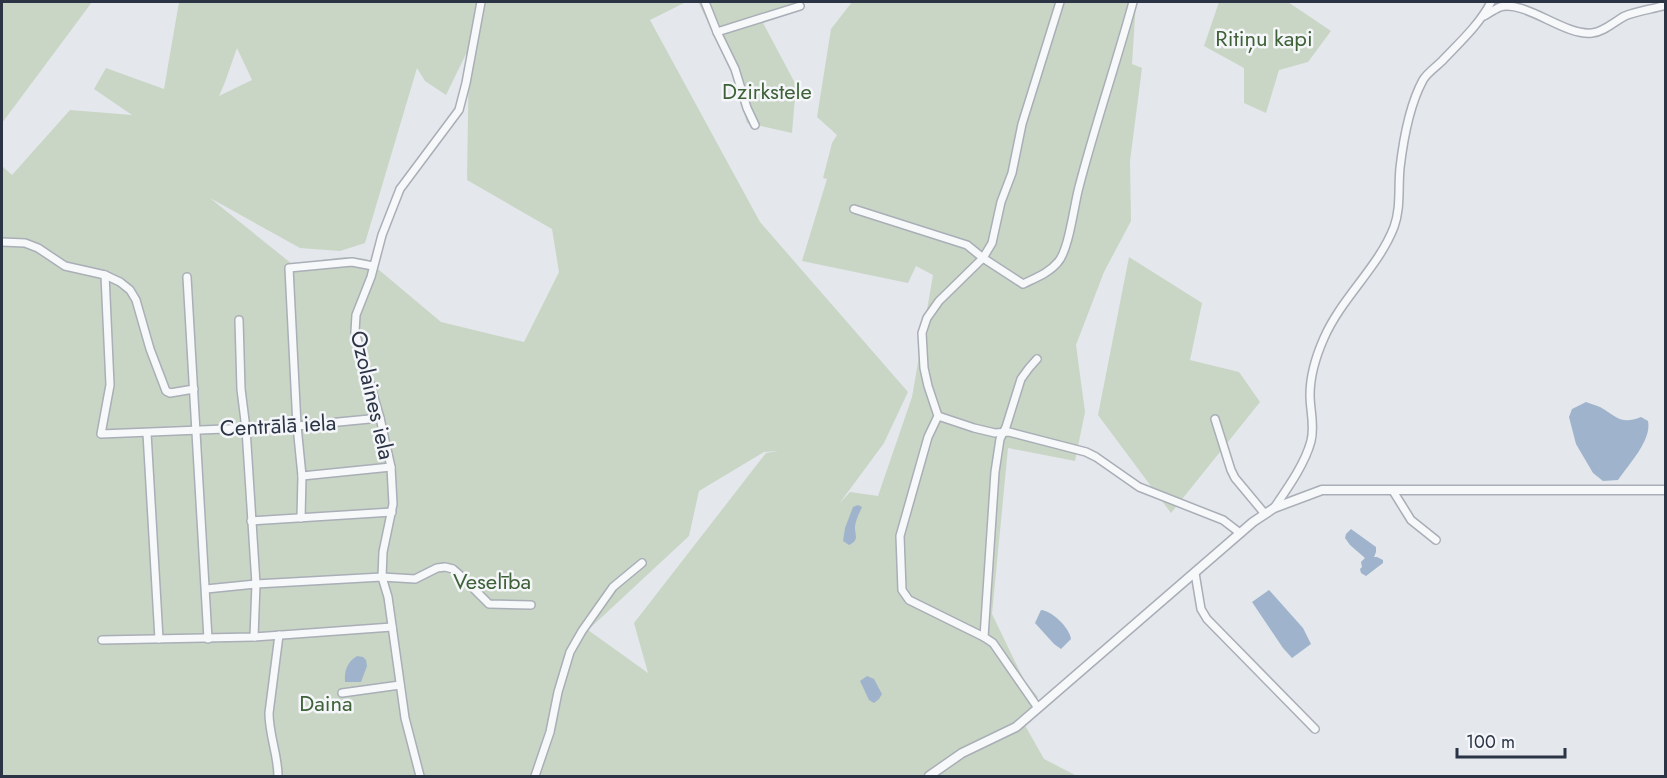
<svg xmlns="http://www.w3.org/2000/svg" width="1667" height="778" font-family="Jost,sans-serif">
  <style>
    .green { fill: #c9d6c5; fill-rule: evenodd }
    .water { fill: #9fb4cc }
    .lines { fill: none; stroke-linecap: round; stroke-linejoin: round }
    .minor-casing { stroke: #a9aeb7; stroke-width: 10 }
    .tertiary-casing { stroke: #a9aeb7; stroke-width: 11 }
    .minor { stroke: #f7f8fa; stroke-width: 7 }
    .tertiary { stroke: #f7f8fa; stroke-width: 8 }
    .labels { text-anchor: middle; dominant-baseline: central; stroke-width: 5; stroke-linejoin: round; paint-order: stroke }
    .park-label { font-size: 22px; fill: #3f6138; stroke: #f4f6f9 }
    .street-label { font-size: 22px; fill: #2b3445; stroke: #f4f6f9 }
  </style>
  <rect width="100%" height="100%" fill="#e4e7ec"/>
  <!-- green -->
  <g class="green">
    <polygon points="2,2 92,2 2,123"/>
    <path d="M179,2h507l-36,18 110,202 148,170 -24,51 -45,61 11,-12 28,4 34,-99 21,-122 -17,-9 -8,17 -106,-22 25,-82 -4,-1 9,-35 5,-8 -20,-18 14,-88 21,-27h284l-4,62 10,4 -12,93 1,60 -27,51 -28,73 9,67 -10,49 -67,-13 -16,166 32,66 14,17 -4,4 4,7 -16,12 22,39 33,17h-1075v-610l10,9 58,-65 62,5 -38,-26 12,-21 58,21zM237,48l15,32 -33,16 6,-14zM466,54h3l-2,126 85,49 7,43 -35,70 -83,-20 -75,-63 -22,-2 -52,7 -82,-66 90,50 40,3 25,-8 52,-175 8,13 21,14zM778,451l-12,2 -132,170 14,50 -60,-43 101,-94 10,-45 65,-39z"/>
    <polygon points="698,2 806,2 761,19 796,85 792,133 747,123 732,71"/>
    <polygon points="1219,2 1288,2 1331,31 1308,62 1279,70 1266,113 1244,103 1244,68 1204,46"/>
    <polygon points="1129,257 1202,303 1190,360 1239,372 1260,402 1171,513 1098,415"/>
  </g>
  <!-- water -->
  <g class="water">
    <path d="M1586,402c4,2 10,3 14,5 17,10 21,18 41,10l7,4c4,19 -19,43 -30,59l-15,1 -10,-8 -17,-29 -7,-27 3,-8z"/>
    <path d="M858,505l4,2c-2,5 -5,10 -6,15 -4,11 6,17 -7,23l-6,-4 2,-13 8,-21z"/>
    <polygon points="1351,529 1376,547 1376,552 1374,557 1377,557 1383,560 1383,563 1366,576 1361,573 1360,569 1362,567 1361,562 1365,558 1350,545 1345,538 1346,534"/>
    <polygon points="1269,590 1303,628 1311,644 1292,658 1283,648 1252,602"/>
    <path d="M1041,610c11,1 28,17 30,29l-10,10 -7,-5 -19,-21z"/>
    <path d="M357,656l6,1 3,3 1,6 -6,16h-16c-1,-11 2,-20 12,-26z"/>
    <polygon points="867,676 874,679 882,694 879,699 874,703 869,700 860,681"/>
  </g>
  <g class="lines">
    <!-- minor casing -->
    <g class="minor-casing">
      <g id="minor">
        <polyline points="705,2 717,32 735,69 747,108 755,125"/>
        <path d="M1484,16c5,-3 11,-7 16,-9 26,-7 64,29 92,26 12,-1 23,-12 33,-17 12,-5 28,-7 41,-11"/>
        <polyline points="717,32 800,6"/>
        <path d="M854,209l113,36 16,13 40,26c12,-6 26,-11 35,-22 11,-12 16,-57 21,-75 16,-62 37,-123 54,-185"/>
        <polyline points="2,242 25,243 38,248 65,266 105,275 120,282 130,290 136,300 150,349 166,391 170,393 194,389"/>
        <polyline points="105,275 110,385 101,434 297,426 380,418"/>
        <polyline points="187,277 208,639"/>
        <polyline points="239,320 241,389 246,429 256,584 254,637"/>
        <polyline points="1037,359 1029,368 1021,379 1006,427 1000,439 995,472 984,637 993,643 1038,708"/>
        <polyline points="938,416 974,428 995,433 1009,432 1086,452 1096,457 1139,487 1223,520 1240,533"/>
        <polyline points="1215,419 1231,470 1235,478 1265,514"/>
        <polyline points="147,433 159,639"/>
        <polyline points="302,476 391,467"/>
        <polyline points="1393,491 1411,520 1436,540"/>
        <path d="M1274,508c13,-19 31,-44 37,-67 4,-16 -1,-30 -1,-46 0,-19 6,-39 14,-57 18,-41 54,-70 70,-111 7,-19 4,-39 6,-59 3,-26 10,-64 23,-88 4,-7 13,-13 19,-19 18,-19 37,-36 49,-59"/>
        <polyline points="301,518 302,476 297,426 289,268 352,262 373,266"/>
        <polyline points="251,521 392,512"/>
        <polyline points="1195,573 1201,609 1207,619 1315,729"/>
        <polyline points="206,589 256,584 382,577 415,579 437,568 445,567 453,569 462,577 489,604 531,605"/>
        <polyline points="984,637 909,600 902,590 900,536 928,437 938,416 928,386 924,368 922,333 927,318 939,301 983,258 992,243 1001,202 1012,173 1022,124 1060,2"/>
        <polyline points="102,640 254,637 392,627"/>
        <polyline points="342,693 400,685"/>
        <path d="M278,776c0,-21 -9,-41 -9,-63l10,-78"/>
        <polyline points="420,776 405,718 388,597 382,577 383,552 393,504 391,467 380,418 355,332 356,315 371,277 382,235 400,189 459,110 466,83 481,2"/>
        <polyline points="535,776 550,732 558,692 570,652 582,631 613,587 642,563"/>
      </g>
    </g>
    <!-- tertiary casing -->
    <g class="tertiary-casing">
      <polyline id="tertiary" points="929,776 962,753 1016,727 1253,522 1274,508 1322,490 1666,490"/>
    </g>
    <!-- minor -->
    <use href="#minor" class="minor"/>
    <!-- tertiary -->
    <use href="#tertiary" class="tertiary"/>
  </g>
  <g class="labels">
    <!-- park labels -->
    <g class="park-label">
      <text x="1264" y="38">Ritiņu kapi</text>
      <text x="767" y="91">Dzirkstele</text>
      <text x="492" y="581">Veselība</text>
      <text x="326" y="703">Daina</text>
    </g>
    <!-- street labels -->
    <g class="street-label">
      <text transform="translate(373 395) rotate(77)">Ozolaines iela</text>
      <text transform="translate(278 425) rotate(-3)">Centrālā iela</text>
    </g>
  </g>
  <!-- border -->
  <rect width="1667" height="778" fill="none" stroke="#2b3445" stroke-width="6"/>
  <!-- scale -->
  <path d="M1457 748v9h108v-9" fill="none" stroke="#2b3445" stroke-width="3"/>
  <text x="1466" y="748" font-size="18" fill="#2b3445" stroke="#f4f6f9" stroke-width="4.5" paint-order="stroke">100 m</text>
</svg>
